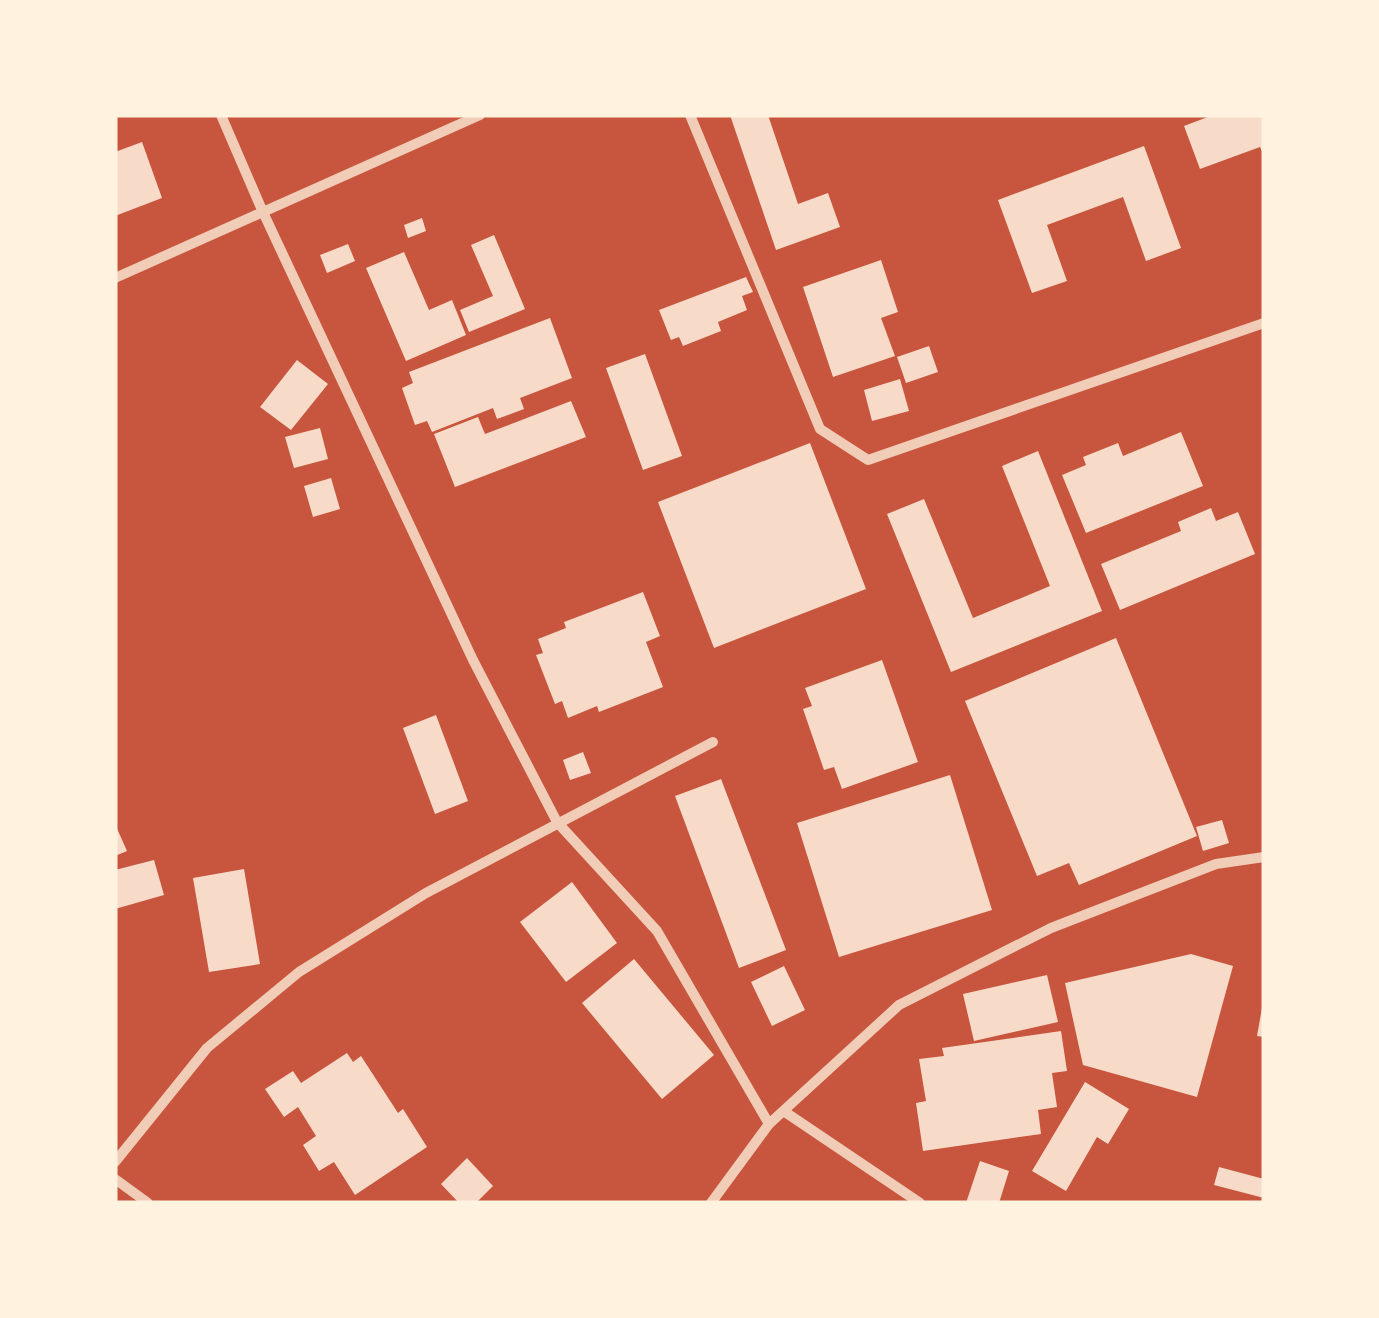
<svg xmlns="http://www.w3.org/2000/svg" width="1379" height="1318" font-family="Barlow,sans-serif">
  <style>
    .building { fill: #f7dbc8 }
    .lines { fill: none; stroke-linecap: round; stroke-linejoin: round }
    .minor { stroke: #f1ccb7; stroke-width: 10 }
  </style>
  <rect width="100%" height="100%" fill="#c8553d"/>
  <!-- building -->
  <g class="building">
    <polygon points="730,115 768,115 798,204 828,193 840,227 776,250"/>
    <polygon points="1213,115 1264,115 1264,156 1260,147 1200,169 1184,126"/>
    <polygon points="142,142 162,198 115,216 115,152"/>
    <polygon points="1144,146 1181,248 1146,261 1123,197 1047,225 1067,281 1032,293 998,200"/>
    <polygon points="422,218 426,231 408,238 404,225"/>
    <polygon points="494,235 525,309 469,332 460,310 493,296 471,245"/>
    <polygon points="348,244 355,261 327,273 320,255"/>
    <polygon points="404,252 429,310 452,300 466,335 406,361 366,268"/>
    <polygon points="881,260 898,312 881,318 895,356 833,377 803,287"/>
    <polygon points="746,277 753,292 742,296 747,310 718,322 721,331 683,346 679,337 671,340 659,310"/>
    <polygon points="550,318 572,378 520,398 524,409 497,419 493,408 432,432 427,421 415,425 402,388 413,383 409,372"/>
    <polygon points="929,346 938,372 906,383 897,357"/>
    <polygon points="645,354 682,456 643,470 606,368"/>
    <polygon points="297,360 328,384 291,430 260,407"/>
    <polygon points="900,379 909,411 872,421 864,390"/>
    <polygon points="571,401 586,437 455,487 434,434 478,417 485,434"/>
    <polygon points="320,428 328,459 294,468 285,437"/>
    <polygon points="1181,432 1203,486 1086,533 1062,475 1086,465 1083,457 1118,443 1123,456"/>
    <polygon points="810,443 866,589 714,648 658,502"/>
    <polygon points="1038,451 1102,611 951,672 887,514 924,499 973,618 1050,586 1002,466"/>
    <polygon points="331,478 340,509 313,517 304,486"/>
    <polygon points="1211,508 1216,521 1238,512 1255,554 1120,610 1101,564 1181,531 1178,522"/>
    <polygon points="643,592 660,636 646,642 663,687 599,712 597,706 568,718 562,701 555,704 536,655 543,653 538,639 566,628 564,622"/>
    <polygon points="1116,638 1197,836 1079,885 1069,863 1037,876 965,701"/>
    <polygon points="882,660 918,762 842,789 834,767 824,770 803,709 812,706 805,688"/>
    <polygon points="436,715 468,801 435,814 403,728"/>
    <polygon points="583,752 591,773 570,780 563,760"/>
    <polygon points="950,775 992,910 839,957 797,823"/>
    <polygon points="721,779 786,950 739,968 675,796"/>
    <polygon points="1222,820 1229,843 1203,851 1196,827"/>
    <polygon points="115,824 127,851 115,856"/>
    <polygon points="154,860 164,895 115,909 115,870"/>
    <polygon points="244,869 260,964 209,972 193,878"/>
    <polygon points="572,882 617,943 566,982 520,922"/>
    <polygon points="1191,954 1233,966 1197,1097 1083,1065 1065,983"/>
    <polygon points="634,959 714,1055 662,1099 582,1003"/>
    <polygon points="784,966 805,1010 772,1026 751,982"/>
    <polygon points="1047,975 1058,1022 974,1041 963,994"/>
    <polygon points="1262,1008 1264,1008 1264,1037 1257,1036"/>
    <polygon points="1061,1031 1067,1071 1052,1073 1057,1107 1038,1110 1041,1134 923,1151 916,1103 926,1101 919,1059 944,1056 942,1048"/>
    <polygon points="347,1053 353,1062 361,1056 398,1113 403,1109 427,1147 355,1195 334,1162 319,1171 303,1145 316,1136 298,1107 284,1117 265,1089 293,1071 301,1083"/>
    <polygon points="1085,1082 1129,1109 1108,1144 1097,1137 1066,1191 1032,1171"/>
    <polygon points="467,1158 493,1186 476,1203 459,1203 441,1184"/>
    <polygon points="980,1161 1009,1171 999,1203 966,1203"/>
    <polygon points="1219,1167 1264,1179 1264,1198 1214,1185"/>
  </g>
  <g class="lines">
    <!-- minor -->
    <g class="minor">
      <polyline points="221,115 262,210 473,660 557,822 657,931 769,1124"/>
      <polyline points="690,115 820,429 868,460 1264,323"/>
      <polyline points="115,278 480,115"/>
      <polyline points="785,1112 920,1203"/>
      <polyline points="115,1162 207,1048 299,972 426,893 713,742"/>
      <polyline points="115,1179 148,1203"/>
      <polyline points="711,1203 769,1124 899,1005 1051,928 1216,864 1264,857"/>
    </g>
  </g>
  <!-- border -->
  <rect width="1379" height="1318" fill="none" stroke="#fff3e0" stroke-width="235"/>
</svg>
